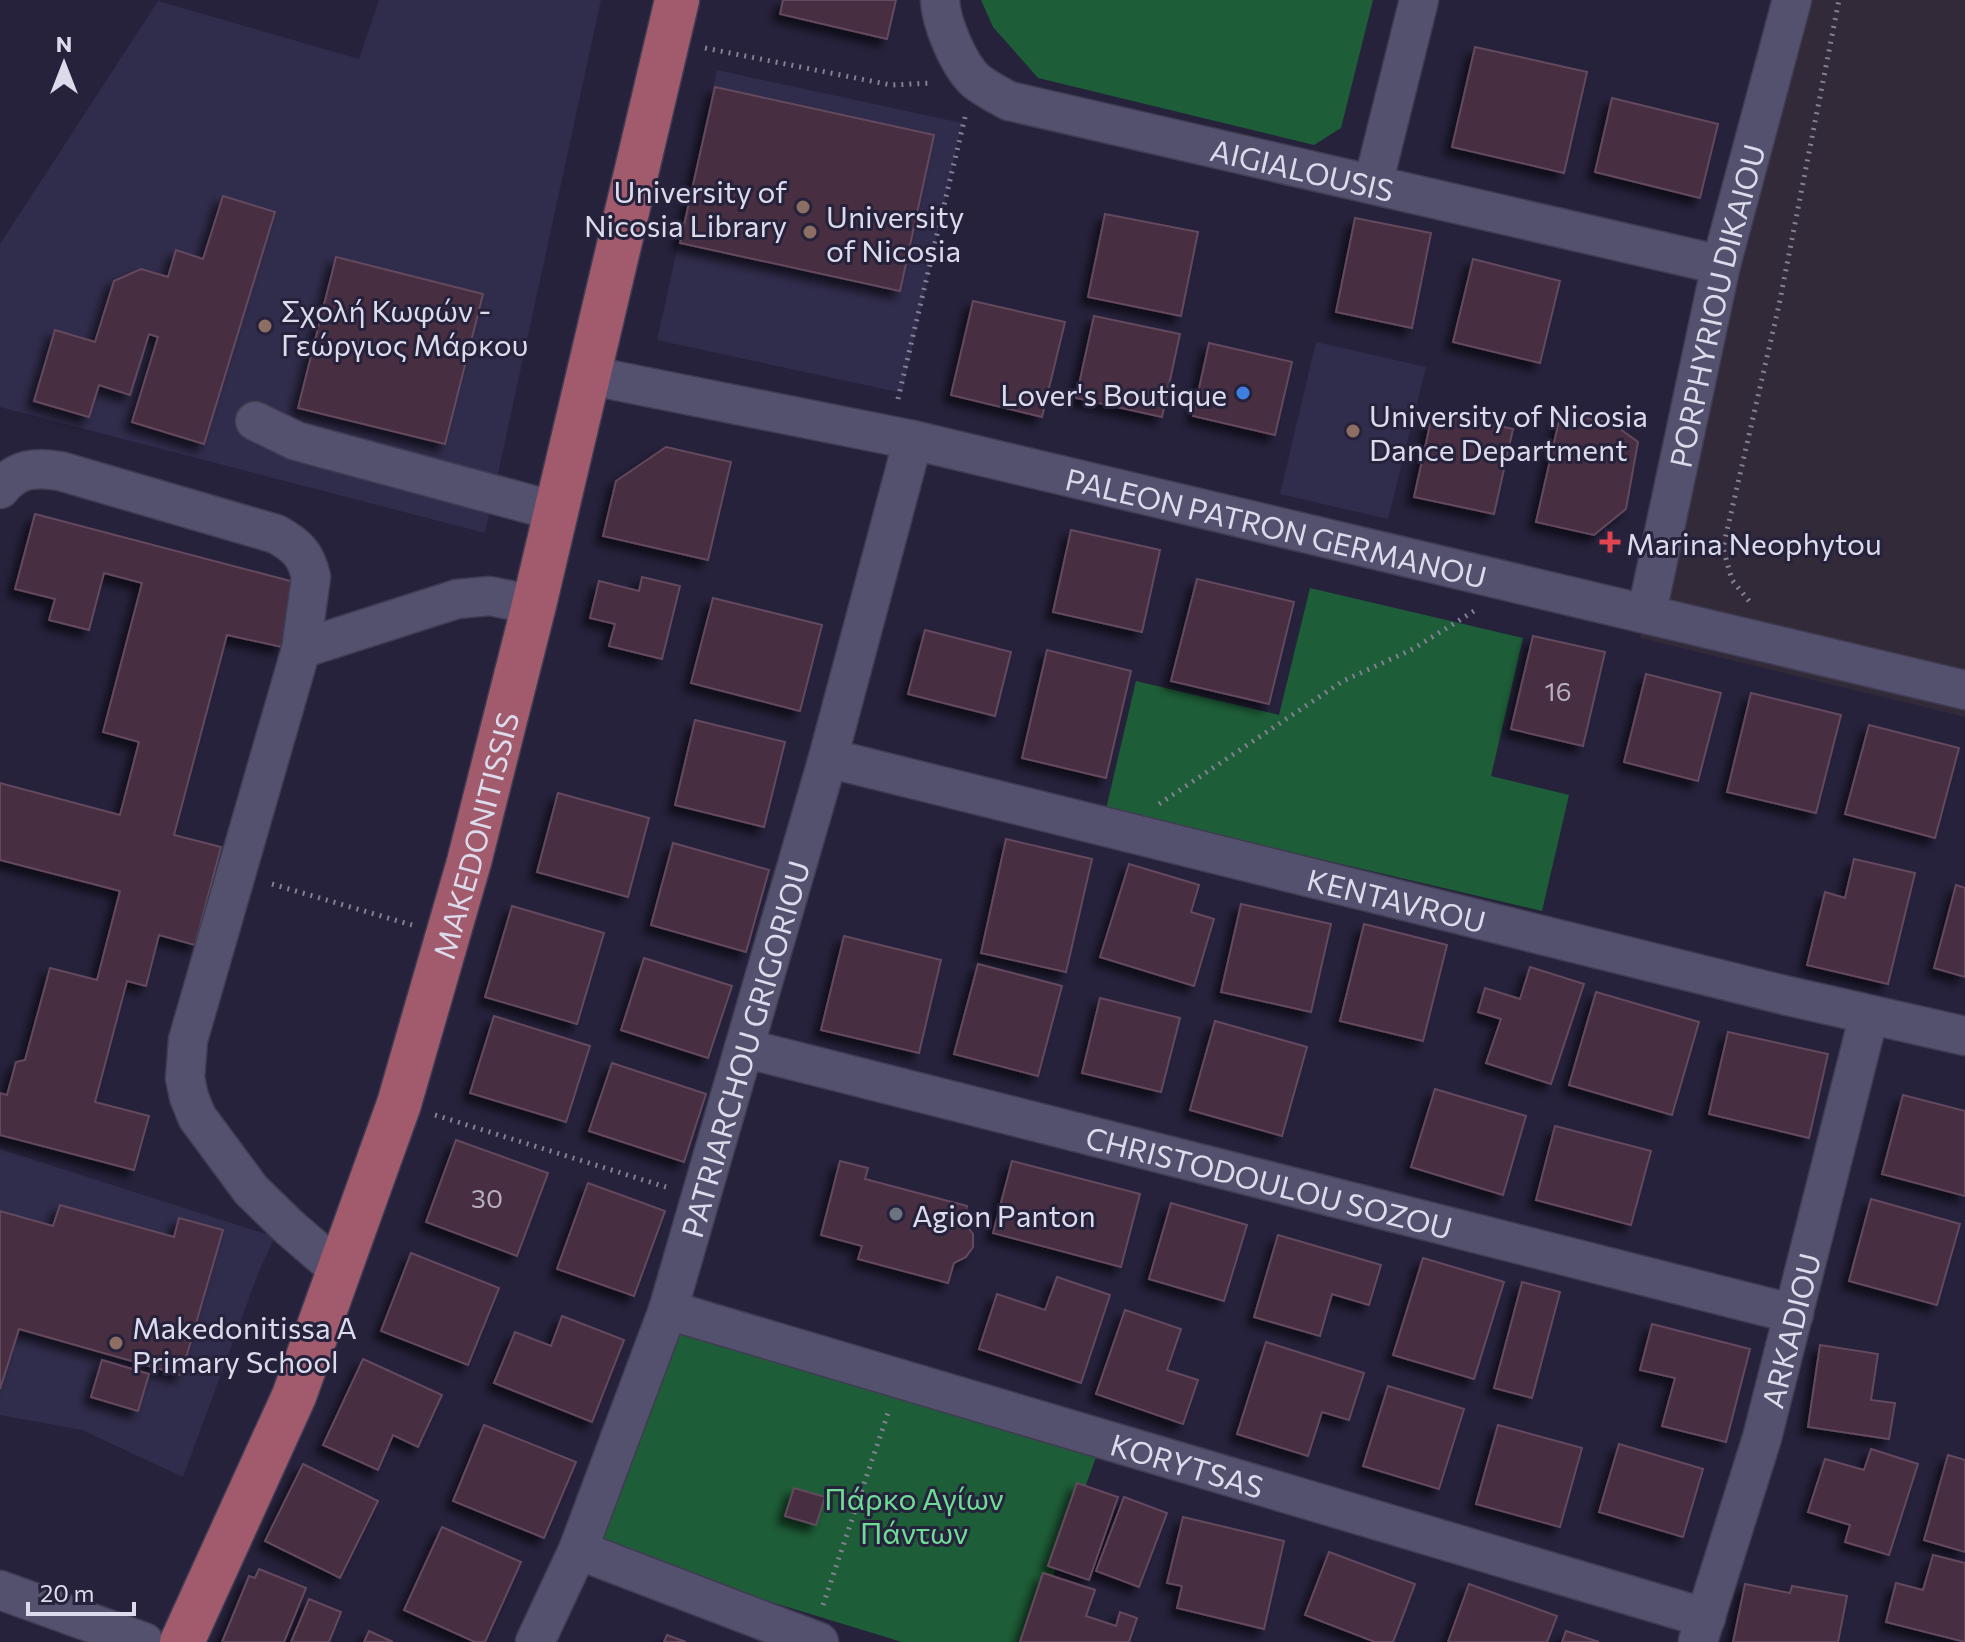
<svg xmlns="http://www.w3.org/2000/svg" width="1965" height="1642" font-family="Commissioner,sans-serif">
  <style>
    .commercial { fill: #322a39 }
    .built { fill: #302c4b }
    .green { fill: #1d5d37 }
    .building { fill: #462d40; stroke: #63495d; stroke-width: 2; filter: url(#shadow) }
    .lines { fill: none; stroke-linecap: round; stroke-linejoin: round }
    .minor-casing { stroke: #403c52; stroke-width: 41 }
    .major-casing { stroke: #403c52; stroke-width: 47 }
    .path { stroke: #828095; stroke-width: 5; stroke-dasharray: 2 6; stroke-linecap: butt }
    .minor { stroke: #54516e; stroke-width: 38 }
    .major { stroke: #a25a6d; stroke-width: 44 }
    .education-dot { fill: #8d6e63; stroke: #26223c; stroke-width: 3 }
    .shop-dot { fill: #3f7fe0; stroke: #26223c; stroke-width: 3 }
    .health-dot { fill: #e0444e; stroke: #26223c; stroke-width: 3 }
    .worship-dot { fill: #6b7280; stroke: #26223c; stroke-width: 3 }
    .labels { text-anchor: middle; dominant-baseline: central; stroke-width: 6; stroke-linejoin: round; paint-order: stroke }
    .number-label { font-size: 26px; fill: #b6b0c1 }
    .street-label { font-size: 30px; fill: #dcdbec; stroke: #26223c }
    .poi-label { font-size: 30px; fill: #dcdbec; stroke: #26223c; text-anchor: start }
    .park-label { font-size: 30px; fill: #6ddd95; stroke: #26223c }
  </style>
  <defs>
    <filter id="shadow"><feDropShadow dx="-7" dy="7" stdDeviation="4" flood-color="#0009"/></filter>
  </defs>
  <rect width="100%" height="100%" fill="#26223c"/>
  <!-- commercial -->
  <polygon class="commercial" points="1804,0 1965,0 1965,717 1640,638 1728,274"/>
  <!-- built -->
  <g class="built">
    <polygon points="379,0 601,0 485,533 0,407 0,244 158,1 359,59"/>
    <polygon points="717,70 962,123 902,393 657,340"/>
    <polygon points="1316,342 1426,367 1388,519 1280,494"/>
    <polygon points="0,1149 275,1237 259,1271 183,1477 82,1430 0,1415"/>
  </g>
  <!-- green -->
  <g class="green">
    <polygon points="981,0 1373,0 1341,128 1314,145 1038,78 993,27"/>
    <polygon points="1310,588 1523,638 1491,776 1569,795 1542,911 1106,809 1136,681 1279,715"/>
    <polygon points="668,1310 1103,1438 1029,1642 902,1642 594,1548"/>
  </g>
  <!-- building -->
  <g class="building">
    <polygon points="783,0 896,0 887,39 780,14"/>
    <polygon points="1475,47 1587,72 1564,173 1452,147"/>
    <polygon points="715,87 934,135 900,291 680,243"/>
    <polygon points="1612,98 1718,124 1700,198 1595,172"/>
    <polygon points="223,196 275,212 204,444 132,422 158,337 149,334 130,395 99,385 89,417 34,401 55,330 95,342 114,281 141,269 168,277 176,250 203,259"/>
    <polygon points="1105,214 1198,232 1181,316 1088,297"/>
    <polygon points="1355,218 1431,233 1412,328 1336,312"/>
    <polygon points="336,257 483,294 445,444 298,408"/>
    <polygon points="1473,259 1560,281 1540,363 1453,342"/>
    <polygon points="973,301 1065,322 1042,417 951,395"/>
    <polygon points="1094,316 1180,334 1162,417 1076,398"/>
    <polygon points="1209,343 1292,362 1275,435 1193,416"/>
    <polygon points="1433,411 1513,429 1494,514 1414,497"/>
    <polygon points="1561,412 1613,424 1638,442 1626,509 1594,535 1536,522"/>
    <polygon points="666,447 731,462 708,560 603,536 616,481"/>
    <polygon points="35,514 298,583 282,647 227,635 174,835 221,847 195,945 159,935 146,986 127,981 95,1102 149,1116 134,1170 0,1135 0,1093 7,1095 16,1062 25,1060 50,968 97,980 120,891 0,860 0,783 120,815 139,742 103,732 142,583 104,573 89,630 49,620 55,599 15,589"/>
    <polygon points="1071,530 1160,550 1142,632 1053,612"/>
    <polygon points="642,577 680,586 662,659 609,646 615,624 590,618 599,581 639,591"/>
    <polygon points="1197,579 1294,602 1269,704 1171,681"/>
    <polygon points="713,598 822,625 800,711 691,683"/>
    <polygon points="925,630 1011,652 995,716 908,694"/>
    <polygon points="1533,636 1605,652 1583,746 1511,729"/>
    <polygon points="1047,650 1131,671 1106,778 1022,758"/>
    <polygon points="1646,674 1721,693 1698,781 1624,762"/>
    <polygon points="1751,693 1841,715 1816,813 1727,792"/>
    <polygon points="695,720 785,742 764,827 675,805"/>
    <polygon points="1869,725 1959,748 1935,838 1845,814"/>
    <polygon points="558,793 649,818 628,897 537,872"/>
    <polygon points="1006,839 1092,859 1066,972 981,953"/>
    <polygon points="673,843 769,870 746,952 651,925"/>
    <polygon points="1854,859 1915,873 1888,984 1807,965 1825,892 1845,898"/>
    <polygon points="1129,864 1199,885 1191,912 1214,919 1194,986 1100,957"/>
    <polygon points="1956,885 1965,888 1965,977 1934,968"/>
    <polygon points="1241,904 1331,924 1311,1012 1221,992"/>
    <polygon points="512,906 604,933 577,1024 485,997"/>
    <polygon points="1364,924 1447,945 1423,1041 1340,1021"/>
    <polygon points="844,936 941,960 919,1053 821,1030"/>
    <polygon points="644,958 732,986 708,1058 621,1030"/>
    <polygon points="978,964 1062,986 1038,1076 954,1054"/>
    <polygon points="1530,967 1584,984 1551,1084 1486,1063 1501,1019 1478,1012 1485,988 1520,999"/>
    <polygon points="1596,992 1699,1022 1672,1115 1569,1085"/>
    <polygon points="1100,998 1180,1018 1161,1092 1082,1073"/>
    <polygon points="494,1016 590,1046 566,1122 470,1093"/>
    <polygon points="1215,1021 1307,1047 1282,1136 1190,1110"/>
    <polygon points="1728,1032 1828,1054 1809,1138 1709,1114"/>
    <polygon points="612,1063 706,1094 684,1162 589,1131"/>
    <polygon points="1435,1089 1526,1116 1503,1195 1411,1167"/>
    <polygon points="1903,1095 1965,1111 1965,1196 1882,1174"/>
    <polygon points="1555,1126 1651,1151 1631,1225 1536,1200"/>
    <polygon points="456,1140 548,1173 517,1256 426,1222"/>
    <polygon points="840,1161 868,1168 865,1179 967,1206 964,1222 973,1234 973,1247 966,1257 954,1263 948,1283 858,1259 862,1246 821,1235"/>
    <polygon points="1012,1161 1140,1194 1121,1267 993,1233"/>
    <polygon points="588,1183 665,1211 634,1296 557,1269"/>
    <polygon points="1871,1199 1960,1224 1937,1305 1849,1281"/>
    <polygon points="1171,1203 1247,1225 1224,1301 1149,1279"/>
    <polygon points="60,1205 174,1237 179,1218 223,1230 181,1375 19,1329 0,1389 0,1211 53,1226"/>
    <polygon points="1278,1235 1381,1265 1369,1305 1332,1294 1320,1336 1254,1317"/>
    <polygon points="411,1253 499,1288 468,1365 381,1331"/>
    <polygon points="1423,1258 1504,1282 1474,1379 1393,1355"/>
    <polygon points="1057,1277 1110,1295 1081,1383 979,1349 997,1294 1045,1310"/>
    <polygon points="1522,1282 1560,1292 1532,1398 1494,1388"/>
    <polygon points="1125,1310 1181,1329 1167,1370 1198,1380 1183,1424 1096,1394"/>
    <polygon points="562,1316 624,1340 592,1422 494,1383 515,1332 551,1346"/>
    <polygon points="1652,1324 1750,1349 1726,1442 1662,1426 1675,1378 1640,1370"/>
    <polygon points="1266,1342 1364,1373 1349,1420 1322,1412 1308,1456 1237,1434"/>
    <polygon points="1820,1345 1878,1354 1871,1400 1895,1403 1889,1439 1808,1427"/>
    <polygon points="363,1359 442,1395 418,1447 393,1435 378,1470 323,1445"/>
    <polygon points="102,1360 149,1374 138,1411 91,1397"/>
    <polygon points="1388,1386 1464,1409 1439,1489 1363,1466"/>
    <polygon points="484,1425 576,1462 544,1538 453,1501"/>
    <polygon points="1498,1425 1582,1448 1560,1527 1476,1504"/>
    <polygon points="1619,1444 1703,1469 1683,1537 1599,1512"/>
    <polygon points="1871,1449 1918,1464 1889,1555 1845,1542 1850,1525 1808,1512 1825,1459 1864,1470"/>
    <polygon points="1948,1455 1965,1460 1965,1552 1924,1540"/>
    <polygon points="303,1464 378,1501 340,1578 265,1541"/>
    <polygon points="1077,1483 1118,1497 1089,1580 1048,1566"/>
    <polygon points="794,1488 825,1497 816,1525 785,1516"/>
    <polygon points="1124,1497 1167,1513 1139,1587 1096,1571"/>
    <polygon points="1183,1517 1284,1541 1264,1629 1177,1608 1182,1586 1167,1583"/>
    <polygon points="442,1527 521,1562 485,1642 475,1642 404,1610"/>
    <polygon points="1329,1552 1415,1584 1393,1642 1375,1642 1305,1615"/>
    <polygon points="1933,1555 1965,1563 1965,1642 1886,1622 1896,1583 1923,1590"/>
    <polygon points="259,1569 306,1588 284,1642 222,1642 249,1576 255,1578"/>
    <polygon points="1043,1573 1095,1590 1086,1616 1116,1626 1120,1612 1137,1618 1129,1642 1020,1642"/>
    <polygon points="1469,1584 1557,1616 1547,1642 1448,1642"/>
    <polygon points="1745,1584 1790,1593 1792,1586 1847,1596 1838,1642 1733,1642"/>
    <polygon points="309,1599 341,1612 329,1642 291,1642"/>
    <polygon points="369,1631 393,1642 364,1642"/>
    <polygon points="1566,1631 1599,1642 1562,1642"/>
    <polygon points="667,1635 686,1642 664,1642"/>
  </g>
  <g class="lines">
    <!-- minor casing -->
    <g class="minor-casing">
      <g id="minor">
        <path id="s1" d="M940,0c1,23 19,66 36,81 10,8 22,14 33,20l712,164"/>
        <polyline points="1373,184 1419,0"/>
        <path id="s2" d="M587,375l326,65 1052,250"/>
        <polyline points="255,421 296,441 555,511"/>
        <path d="M0,489c17,-21 35,-22 60,-18l216,63c20,11 30,20 35,43l-10,72"/>
        <path id="s3" d="M1647,612l74,-347 71,-265"/>
        <path id="s4" d="M828,758l960,238 177,40"/>
        <path id="s5" d="M744,1048l1050,266"/>
        <polyline points="340,1271 289,1227 251,1190 197,1117 189,1097 185,1078 188,1040 301,649 457,599 490,596 534,605"/>
        <path id="s6" d="M668,1310l1038,308"/>
        <polyline points="578,1550 819,1642"/>
        <polyline points="0,1590 144,1642"/>
        <path id="s7" d="M1698,1641l64,-203 107,-423"/>
        <path id="s8" d="M535,1642l43,-92 90,-240 160,-552 85,-318"/>
      </g>
    </g>
    <!-- major casing -->
    <g class="major-casing">
      <g id="major">
        <path id="s9" d="M182,1642l112,-246 105,-292 70,-242 65,-257 143,-605"/>
      </g>
    </g>
    <!-- path -->
    <g class="path">
      <polyline points="705,48 891,85 931,83"/>
      <polyline points="898,399 965,117"/>
      <polyline points="1749,601 1732,580 1723,548 1779,305 1839,0"/>
      <polyline points="1159,804 1343,681 1413,649 1474,611"/>
      <polyline points="272,884 412,925"/>
      <polyline points="435,1115 666,1187"/>
      <polyline points="823,1605 888,1413"/>
    </g>
    <!-- minor -->
    <use href="#minor" class="minor"/>
    <!-- major -->
    <use href="#major" class="major"/>
  </g>
  <!-- markers -->
  <g class="education-dot">
    <circle cx="803" cy="207" r="8"/>
    <circle cx="810" cy="232" r="8"/>
    <circle cx="265" cy="326" r="8"/>
    <circle cx="1353" cy="431" r="8"/>
    <circle cx="116" cy="1343" r="8"/>
  </g>
  <circle class="shop-dot" cx="1243" cy="393" r="8"/>
  <path class="health-dot" d="M1606 530h8v8h8v8h-8v8h-8v-8h-8v-8h8z"/>
  <circle class="worship-dot" cx="896" cy="1214" r="8"/>
  <g class="labels">
    <!-- number labels -->
    <g class="number-label">
      <text x="1558" y="690">16</text>
      <text x="487" y="1197">30</text>
    </g>
    <!-- street labels -->
    <g class="street-label">
      <text stroke="none"><textPath href="#s1" startOffset="430">AIGIALOUSIS</textPath></text>
      <text stroke="none"><textPath href="#s3" startOffset="314">PORPHYRIOU DIKAIOU</textPath></text>
      <text stroke="none"><textPath href="#s2" startOffset="706">PALEON PATRON GERMANOU</textPath></text>
      <text stroke="none"><textPath href="#s9" startOffset="860">MAKEDONITISSIS</textPath></text>
      <text stroke="none"><textPath href="#s4" startOffset="586">KENTAVROU</textPath></text>
      <text stroke="none"><textPath href="#s8" startOffset="630">PATRIARCHOU GRIGORIOU</textPath></text>
      <text stroke="none"><textPath href="#s5" startOffset="542">CHRISTODOULOU SOZOU</textPath></text>
      <text stroke="none"><textPath href="#s7" startOffset="324">ARKADIOU</textPath></text>
      <text stroke="none"><textPath href="#s6" startOffset="542">KORYTSAS</textPath></text>
    </g>
    <!-- poi labels -->
    <g class="poi-label">
      <text x="787" y="190" text-anchor="end">University of<tspan x="787" dy="34">Nicosia Library</tspan></text>
      <text x="826" y="215">University<tspan x="826" dy="34">of Nicosia</tspan></text>
      <text x="281" y="309">Σχολή Κωφών -<tspan x="281" dy="34">Γεώργιος Μάρκου</tspan></text>
      <text x="1227" y="393" text-anchor="end">Lover's Boutique</text>
      <text x="1369" y="414">University of Nicosia<tspan x="1369" dy="34">Dance Department</tspan></text>
      <text x="1626" y="542">Marina Neophytou</text>
      <text x="912" y="1214">Agion Panton</text>
      <text x="132" y="1326">Makedonitissa A<tspan x="132" dy="34">Primary School</tspan></text>
    </g>
    <!-- park labels -->
    <g class="park-label">
      <text x="914" y="1497">Πάρκο Αγίων<tspan x="914" dy="34">Πάντων</tspan></text>
    </g>
  </g>
  <!-- north arrow -->
  <g transform="translate(64 64)" stroke="#26223c" stroke-width="6" paint-order="stroke">
  <path d="M0-6L14 30L0 20L-14 30Z" fill="#dcdbec"/>
  <text y="-12" font-size="22" font-weight="bold" text-anchor="middle" fill="#dcdbec">N</text>
  </g>
  <!-- scale -->
  <path d="M28 1602v12h106v-12" fill="none" stroke="#dcdbec" stroke-width="4"/>
  <text x="40" y="1602" font-size="24" fill="#dcdbec" stroke="#26223c" stroke-width="6" paint-order="stroke">20 m</text>
</svg>
